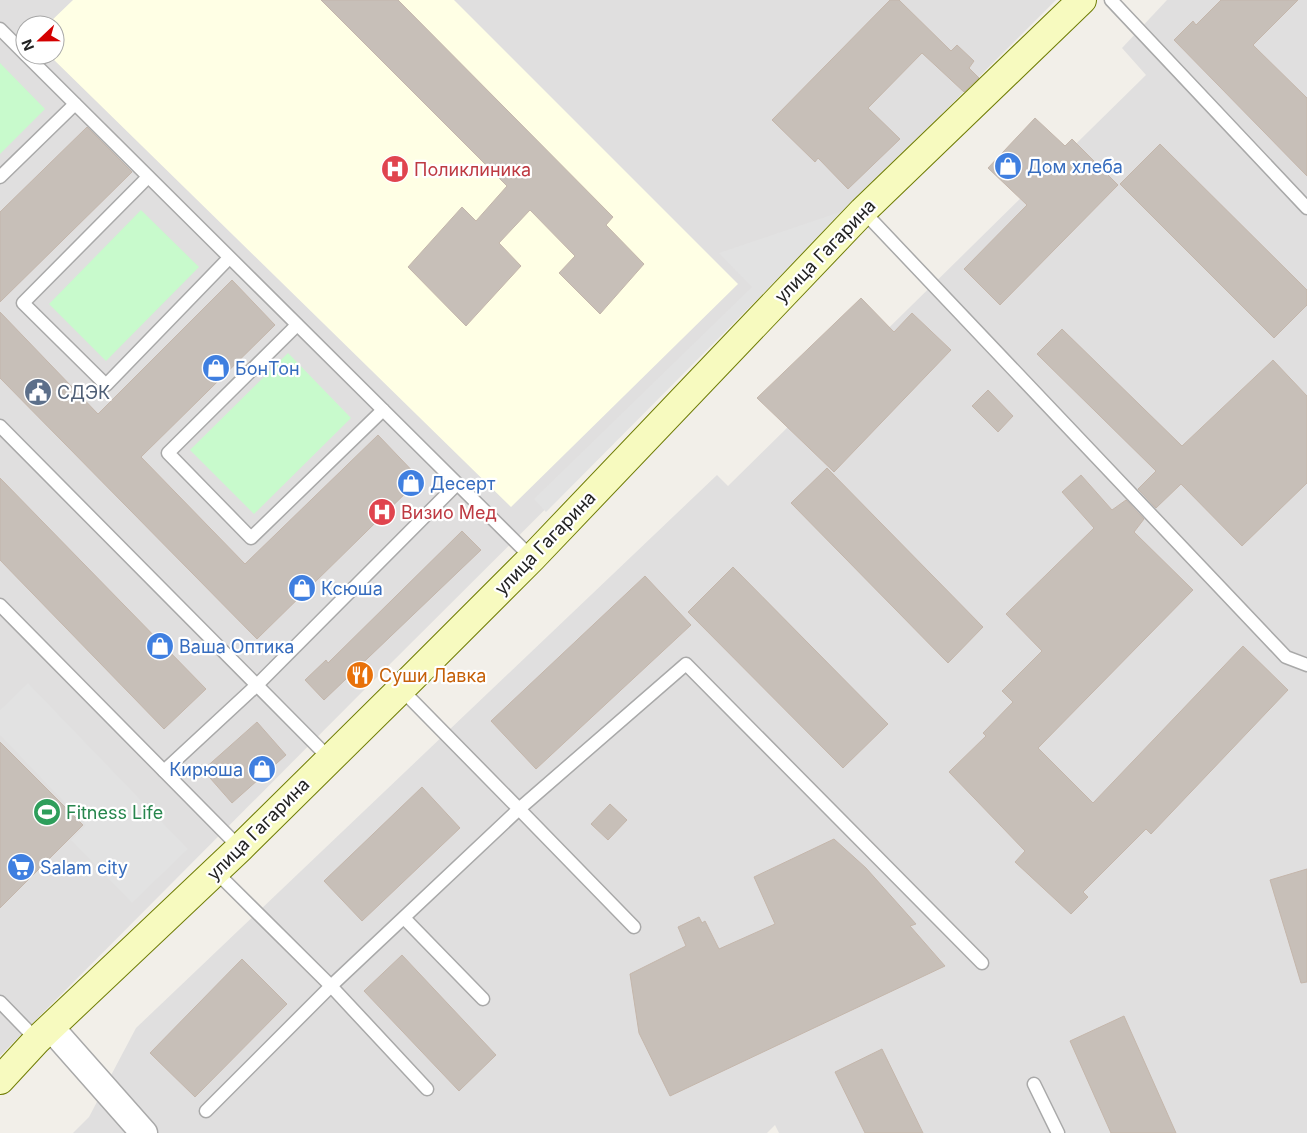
<svg xmlns="http://www.w3.org/2000/svg" width="1307" height="1133" font-family="Inter,sans-serif">
  <style>
    .residential { fill: #e0dfdf; fill-rule: evenodd }
    .education { fill: #ffffe5 }
    .park { fill: #c8facc }
    .parking { fill: #e2e2e2 }
    .building { fill: #c7bfb8; stroke: #c4b6ab }
    .lines { fill: none; stroke-linecap: round; stroke-linejoin: round }
    .lane-casing { stroke: #a9a9a9; stroke-width: 15 }
    .street-casing { stroke: #a9a9a9; stroke-width: 29 }
    .secondary-casing { stroke: #707d05; stroke-width: 30 }
    .lane { stroke: #fff; stroke-width: 12 }
    .street { stroke: #fff; stroke-width: 26 }
    .secondary { stroke: #f7fabf; stroke-width: 28 }
    .labels { text-anchor: middle; dominant-baseline: central; stroke-width: 4.5; stroke-linejoin: round; paint-order: stroke }
    .shop-label { font-size: 18px; fill: #366cbe; stroke: #fff; text-anchor: start }
    .health-label { font-size: 18px; fill: #be3a42; stroke: #fff; text-anchor: start }
    .street-label { font-size: 18px; fill: #222; stroke: #fff }
    .service-label { font-size: 18px; fill: #4e5e75; stroke: #fff; text-anchor: start }
    .food-label { font-size: 18px; fill: #c56008; stroke: #fff; text-anchor: start }
    .leisure-label { font-size: 18px; fill: #27864d; stroke: #fff; text-anchor: start }
  </style>
  <rect width="100%" height="100%" fill="#f2efe9"/>
  <!-- residential -->
  <g class="residential">
    <path d="M0,0h1056l-686,684 -370,372zM25,25h30v30h-30z"/>
    <polygon points="1167,0 1307,0 1307,1133 779,1133 775,1125 767,1133 73,1133 89,1117 136,1028 717,475 728,486 1146,75 1122,48"/>
  </g>
  <!-- education -->
  <polygon class="education" points="73,0 454,0 738,284 511,507 49,55 55,55 55,25 47,25"/>
  <!-- park -->
  <g class="park">
    <polygon points="0,63 45,109 0,154"/>
    <polygon points="141,210 199,267 106,361 49,304"/>
    <polygon points="288,353 351,418 254,514 190,450"/>
  </g>
  <!-- parking -->
  <g class="parking">
    <polygon points="846,210 546,512 534,499 752,287 719,253"/>
    <polygon points="28,683 188,849 132,903 71,840 86,825 0,735 0,710"/>
  </g>
  <!-- building -->
  <g class="building">
    <polygon points="321,0 398,0 613,217 606,225 644,264 600,314 559,273 575,256 530,210 499,243 521,266 466,326 408,267 462,207 476,221 507,186"/>
    <polygon points="890,0 899,0 951,51 957,45 974,61 969,68 979,78 964,92 922,53 868,108 900,139 848,189 818,158 815,162 772,120"/>
    <polygon points="1221,0 1298,0 1253,45 1307,98 1307,176 1174,40 1193,21 1196,25"/>
    <polygon points="1035,118 1065,146 1072,139 1118,185 1000,305 964,269 1027,205 988,168"/>
    <polygon points="87,127 132,172 0,302 0,212"/>
    <polygon points="1160,144 1307,290 1307,305 1274,338 1120,184"/>
    <polygon points="232,280 275,325 141,457 245,564 378,435 420,479 257,639 0,378 0,312 98,414"/>
    <polygon points="861,298 894,332 912,313 951,350 834,472 757,398"/>
    <polygon points="1062,329 1182,446 1273,360 1307,396 1307,483 1242,546 1181,484 1156,508 1138,489 1156,471 1037,354"/>
    <polygon points="988,390 1013,416 998,432 972,406"/>
    <polygon points="827,468 983,627 948,663 791,503"/>
    <polygon points="1081,475 1112,510 1126,500 1144,519 1134,532 1193,590 1038,748 1093,803 1243,646 1288,690 1151,834 1146,829 1083,892 1088,897 1071,914 1015,862 1025,851 949,772 986,736 983,733 1013,702 1002,691 1042,651 1006,614 1094,528 1062,492"/>
    <polygon points="0,478 206,689 164,729 0,560"/>
    <polygon points="462,531 481,550 324,700 305,680 326,660 328,663"/>
    <polygon points="733,567 888,724 843,768 688,612"/>
    <polygon points="645,576 691,625 536,769 491,721"/>
    <polygon points="257,722 286,755 232,803 203,770"/>
    <polygon points="0,742 83,825 0,908"/>
    <polygon points="422,787 460,828 362,921 324,881"/>
    <polygon points="610,804 627,820 608,840 591,824"/>
    <polygon points="834,839 866,868 916,924 910,926 945,966 670,1096 639,1033 630,974 686,946 678,927 699,917 702,923 705,921 719,949 775,924 754,877"/>
    <polygon points="1307,869 1307,982 1301,983 1270,880"/>
    <polygon points="402,955 496,1055 459,1091 364,991"/>
    <polygon points="242,959 287,1004 195,1097 150,1053"/>
    <polygon points="1124,1016 1176,1133 1111,1133 1070,1041"/>
    <polygon points="882,1049 923,1133 865,1133 835,1072"/>
  </g>
  <g class="lines">
    <!-- lane casing -->
    <g class="lane-casing">
      <g id="lane">
        <polyline points="1111,0 1307,208"/>
        <polyline points="0,29 25,54"/>
        <polyline points="26,55 532,558"/>
        <polyline points="0,177 75,104"/>
        <polyline points="148,177 23,303 106,385 229,258"/>
        <polyline points="863,211 1286,657 1307,665"/>
        <polyline points="297,325 168,453 251,538 383,410"/>
        <polyline points="0,426 329,758"/>
        <polyline points="0,605 240,848"/>
        <polyline points="401,689 519,809 686,664 982,963"/>
        <polyline points="164,771 258,684 457,484"/>
        <polyline points="215,871 331,986 519,809 634,927"/>
        <polyline points="404,918 483,999"/>
        <polyline points="0,1002 37,1040"/>
        <polyline points="1034,1084 1058,1133"/>
        <polyline points="206,1111 331,986 427,1089"/>
      </g>
    </g>
    <!-- street casing -->
    <g class="street-casing">
      <polyline id="street" points="52,1029 144,1133"/>
    </g>
    <!-- secondary casing -->
    <g class="secondary-casing">
      <polyline id="secondary" points="0,1080 37,1040 240,848 401,689 532,558 863,211 1082,0"/>
    </g>
    <!-- lane -->
    <use href="#lane" class="lane"/>
    <!-- street -->
    <use href="#street" class="street"/>
    <!-- secondary -->
    <use href="#secondary" class="secondary"/>
  </g>
  <!-- icons -->
  <defs>
    <g id="shop-disc" transform="scale(1.4375)"><circle r="9.5" fill="#3f7fe0" stroke="#fff"/><path d="M-5-2.5h2.3a2.7 3.5 0 0 1 5.4 0H5L5.5 6h-11ZM-1.5-2.5h3a1.5 2.3 0 0 0-3 0Z" fill="#fff"/></g>
    <g id="hospital-disc" transform="scale(1.4375)"><circle r="9.5" fill="#e0444e" stroke="#fff"/><path d="M-5-5h3v3.5h4V-5h3V5h-3V1.5h-4V5h-3Z" fill="#fff"/></g>
    <g id="civic-disc" transform="scale(1.4375)"><circle r="9.5" fill="#5c6f8a" stroke="#fff"/><path d="M-.6-6.5H3V-4.5H.6V-3L4-1V1h2V6H-6V1h2V-1L-.6-3ZM-1.2 2.5V6h2.4V2.5Z" fill="#fff"/></g>
    <g id="restaurant-disc" transform="scale(1.4375)"><circle r="9.5" fill="#e8710a" stroke="#fff"/><path d="M-5-6h1v4h1v-4h1v4h1v-4h1v5L-1.5 .5V6h-2V.5L-5-1ZM5-6V6H3V1.5H1.5Q1.5-4 5-6Z" fill="#fff"/></g>
    <g id="stadium-disc" transform="scale(1.4375)"><circle r="9.5" fill="#2e9e5b" stroke="#fff"/><path d="M0-5a6.5 5 0 1 0 0 10a6.5 5 0 1 0 0-10ZM-3.5-1.8h7v3.6h-7Z" fill="#fff"/></g>
    <g id="supermarket-disc" transform="scale(1.4375)"><circle r="9.5" fill="#3f7fe0" stroke="#fff"/><path d="M-6-5.5h2.5l.6 2H6L4.5 2H-2.5L-4.4-4H-6ZM-1.5 3.2a1.3 1.3 0 1 0 .1 0ZM3 3.2a1.3 1.3 0 1 0 .1 0Z" fill="#fff"/></g>
  </defs>
  <g fill-rule="evenodd">
    <use href="#shop-disc" x="1008" y="166"/>
    <use href="#hospital-disc" x="395" y="169"/>
    <use href="#shop-disc" x="216" y="368"/>
    <use href="#civic-disc" x="38" y="392"/>
    <use href="#shop-disc" x="411" y="483"/>
    <use href="#hospital-disc" x="382" y="512"/>
    <use href="#shop-disc" x="302" y="588"/>
    <use href="#shop-disc" x="160" y="646"/>
    <use href="#restaurant-disc" x="360" y="675"/>
    <use href="#shop-disc" x="262" y="769"/>
    <use href="#stadium-disc" x="47" y="812"/>
    <use href="#supermarket-disc" x="21" y="867"/>
  </g>
  <g class="labels">
    <!-- shop labels -->
    <g class="shop-label">
      <text x="1027" y="166">Дом хлеба</text>
      <text x="235" y="368">БонТон</text>
      <text x="430" y="483">Десерт</text>
      <text x="321" y="588">Ксюша</text>
      <text x="179" y="646">Ваша Оптика</text>
      <text x="243" y="769" text-anchor="end">Кирюша</text>
      <text x="40" y="867">Salam city</text>
    </g>
    <!-- health labels -->
    <g class="health-label">
      <text x="414" y="169">Поликлиника</text>
      <text x="401" y="512">Визио Мед</text>
    </g>
    <!-- street labels -->
    <g class="street-label">
      <text transform="translate(825 251) rotate(-46)">улица Гагарина</text>
      <text transform="translate(545 543) rotate(-46)">улица Гагарина</text>
      <text transform="translate(258 829) rotate(-45)">улица Гагарина</text>
    </g>
    <!-- service labels -->
    <g class="service-label">
      <text x="57" y="392">СДЭК</text>
    </g>
    <!-- food labels -->
    <g class="food-label">
      <text x="379" y="675">Суши Лавка</text>
    </g>
    <!-- leisure labels -->
    <g class="leisure-label">
      <text x="66" y="812">Fitness Life</text>
    </g>
  </g>
  <!-- north arrow -->
  <g transform="translate(40 40) rotate(248)"><circle r="24" fill="#ffffff" stroke="#a7a7a7"/>
  <path d="M0-4L9 19L0 12L-9 19Z" fill="#d40000"/>
  <text y="-8" font-size="14" font-weight="bold" text-anchor="middle" fill="#222222">N</text>
  </g>
</svg>
